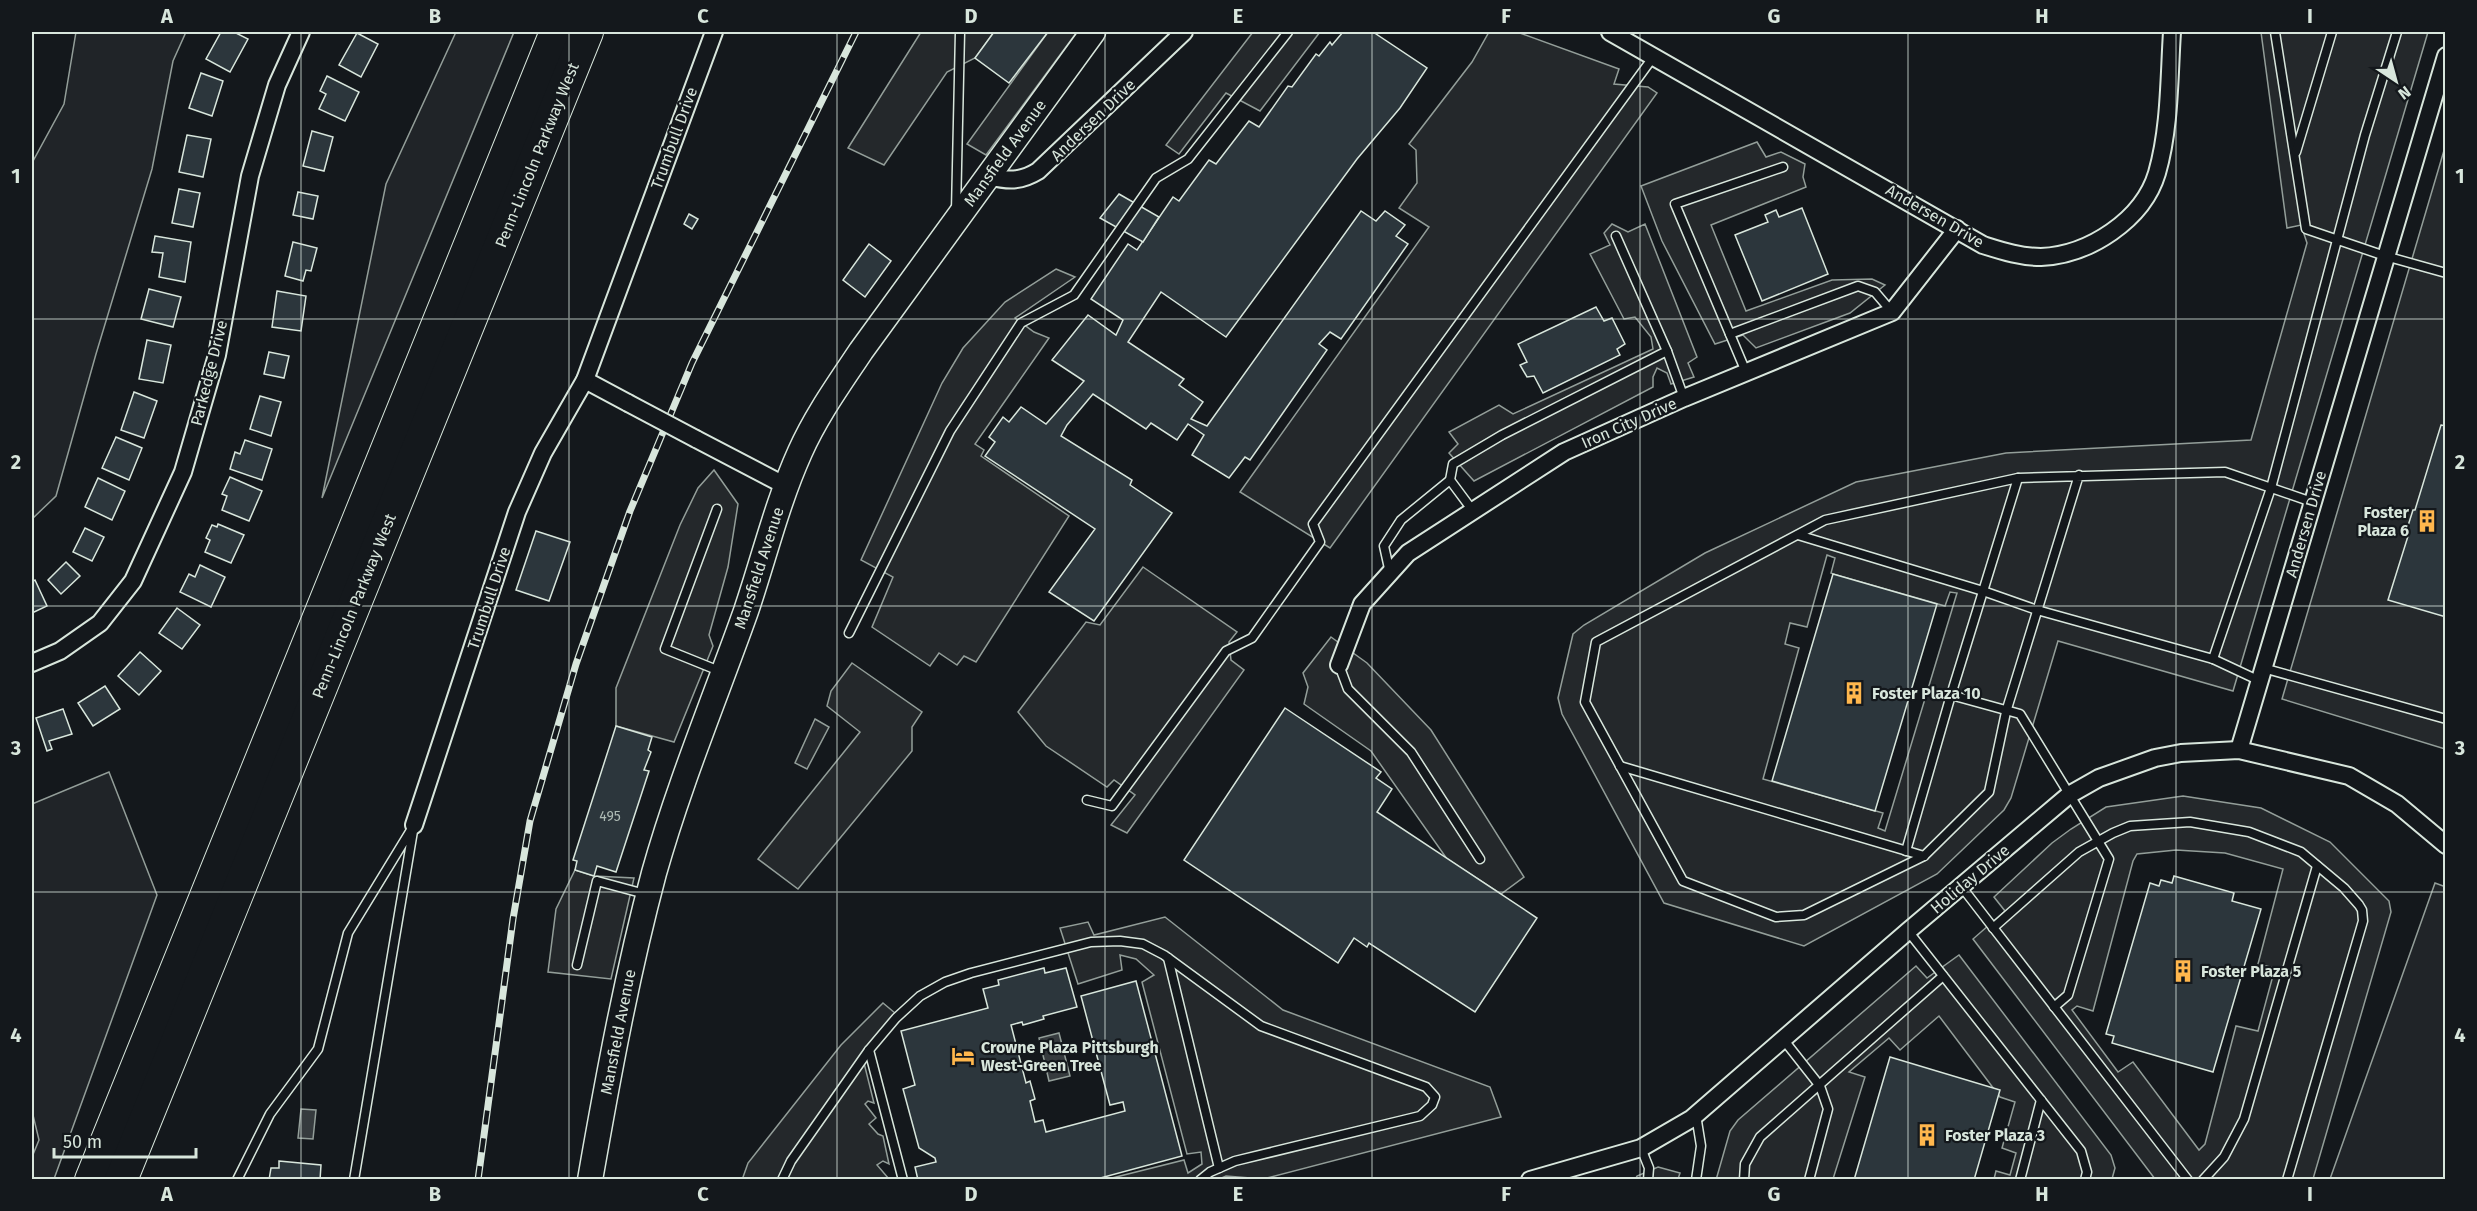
<svg xmlns="http://www.w3.org/2000/svg" width="2477" height="1211" font-family="'Fira Sans',sans-serif">
  <style>
    .green { fill: #202428; stroke: #939e99; stroke-width: 1.5 }
    .parking { fill: #24282b; stroke: #939e99; stroke-width: 1.5; fill-rule: evenodd }
    .water { fill: #363b3e; stroke: #939e99; stroke-width: 1.5 }
    .building { fill: #2c363c; stroke: #d8e6dc; stroke-width: 1.5 }
    .lines { fill: none; stroke-linecap: round; stroke-linejoin: round }
    .service-casing { stroke: #d8e6dc; stroke-width: 11 }
    .minor-casing { stroke: #d8e6dc; stroke-width: 20 }
    .secondary-casing { stroke: #d8e6dc; stroke-width: 27 }
    .motorway-casing { stroke: #d8e6dc; stroke-width: 34 }
    .service { stroke: #14181c; stroke-width: 8 }
    .minor { stroke: #14181c; stroke-width: 16 }
    .secondary { stroke: #14181c; stroke-width: 24 }
    .motorway { stroke: #14181c; stroke-width: 32 }
    .rail-casing { stroke: #d8e6dc; stroke-width: 7 }
    .rail { stroke: #14181c; stroke-width: 4.5; stroke-dasharray: 14; stroke-linecap: butt }
    .minor-bridge-casing { stroke: #d8e6dc; stroke-width: 20; stroke-linecap: butt }
    .minor-bridge { stroke: #14181c; stroke-width: 16 }
    .grid { fill: none; stroke: #d8e6dc; stroke-width: 1.5; stroke-opacity: 0.55 }
    .labels { text-anchor: middle; dominant-baseline: central; stroke-width: 4.5; stroke-linejoin: round; paint-order: stroke }
    .number-label { font-size: 14px; fill: #adbab4 }
    .street-label { font-size: 16px; fill: #d8e6dc; stroke: #14181c }
    .poi-label { font-size: 16px; font-weight: bold; fill: #d8e6dc; stroke: #14181c; text-anchor: start }
    .neatline { fill: none; stroke: #d8e6dc; stroke-width: 2 }
    .grid-label { font-size: 20px; text-anchor: middle; font-weight: bold; fill: #d8e6dc }
  </style>
  <rect width="100%" height="100%" fill="#14181c"/>
  <!-- green -->
  <g class="green">
    <polygon points="76,32 186,32 173,61 152,169 96,354 56,496 32,519 32,163 64,104"/>
    <polygon points="456,32 514,32 322,498 386,184"/>
    <polygon points="109,772 157,895 54,1179 32,1179 32,1157 39,1140 32,1111 32,804"/>
    <polygon points="2435,883 2446,887 2445,1179 2330,1179"/>
  </g>
  <!-- parking -->
  <g class="parking">
    <polygon points="921,32 994,32 975,58 947,72 884,165 848,148"/>
    <polygon points="1048,32 1077,32 986,155 967,144"/>
    <polygon points="1253,32 1320,32 1260,111 1226,93 1179,154 1166,145"/>
    <polygon points="1489,32 1517,32 1619,69 1614,84 1648,87 1657,93 1330,548 1240,492 1429,227 1399,208 1417,183 1416,150 1409,144 1472,62"/>
    <path d="M2261,32h167l-195,659 -175,-50 -47,157 -7,12 -67,64 -133,72 -140,-43 -102,-189 -4,-16 15,-64 11,-9 121,-72 151,-71 150,-29 245,-13 56,-197 -6,-18 -14,3zM1827,555l8,3 -4,15 2,1 112,32 5,-14 7,1 -72,238 -7,-3 5,-15 -120,-34 36,-131 -14,-4 5,-21 17,4z"/>
    <polygon points="1757,142 1766,157 1781,152 1805,164 1803,177 1806,187 1711,225 1746,311 1832,280 1872,279 1885,285 1850,313 1756,348 1743,335 1715,344 1662,241 1641,186"/>
    <polygon points="2445,147 2445,749 2282,699"/>
    <polygon points="1612,224 1628,232 1645,224 1697,357 1688,363 1694,377 1671,384 1667,373 1657,368 1653,377 1653,387 1474,481 1449,453 1458,444 1449,432 1499,405 1513,414 1653,349 1651,337 1635,317 1624,319 1590,254 1610,245 1604,233"/>
    <polygon points="1056,269 1075,277 1015,318 1034,332 1049,338 975,444 984,450 981,456 1069,516 976,662 964,656 957,665 939,653 930,666 872,627 893,577 861,560 942,383 963,348 1005,302"/>
    <polygon points="714,470 738,504 728,567 709,635 713,646 674,742 616,726 616,688 680,525 698,488"/>
    <polygon points="1143,567 1237,632 1229,642 1231,660 1244,670 1127,833 1111,825 1135,795 1114,780 1107,787 1046,746 1018,712 1086,622 1100,625"/>
    <polygon points="1331,637 1367,663 1431,730 1524,877 1501,894 1447,859 1371,751 1304,704 1308,687 1303,673"/>
    <polygon points="852,663 922,712 912,727 912,751 798,889 758,859 860,732 827,706 831,691"/>
    <polygon points="815,719 829,727 807,769 795,763"/>
    <path d="M2183,796l78,12 69,34 59,59 2,11 -78,267h-158l-182,-240 32,-28 -11,-14 58,-54 19,-14 35,-22zM2176,850l49,3 58,16 -25,95 17,4 -17,63 -22,-5 -31,118 -6,6 -66,-88 -15,10 -46,-62 5,-4 16,5 40,-150 4,-7z"/>
    <polygon points="575,870 594,876 634,878 611,979 548,972 556,909"/>
    <polygon points="1165,917 1283,1010 1490,1087 1501,1117 1263,1179 1226,1176 1217,1180 1108,1179 1184,1160 1188,1173 1202,1164 1201,1152 1187,1154 1142,982 1154,975 1136,959 1120,955 1122,970 1078,984 1060,928 1088,922 1094,935"/>
    <polygon points="1959,955 2111,1155 2115,1168 2112,1179 1994,1179 1996,1171 2010,1175 2016,1153 2002,1148 2015,1102 2000,1097 1939,1016 1900,1050 1889,1038 1849,1072 1865,1077 1833,1179 1716,1180 1730,1131 1738,1120 1916,966 1927,978"/>
    <polygon points="883,1003 895,1013 862,1055 874,1103 868,1101 865,1104 876,1118 869,1124 878,1134 883,1136 889,1164 883,1161 877,1165 889,1179 742,1180 748,1163 841,1045"/>
    <polygon points="1658,1167 1680,1173 1678,1179 1635,1180 1637,1176"/>
  </g>
  <!-- water -->
  <g class="water">
    <polygon points="1059,1033 1070,1076 1049,1081 1039,1038"/>
    <polygon points="301,1109 316,1110 313,1139 298,1138"/>
  </g>
  <!-- building -->
  <g class="building">
    <polygon points="221,32 234,32 248,39 230,72 206,59"/>
    <polygon points="994,32 1048,32 1009,83 975,58"/>
    <polygon points="1343,32 1373,32 1427,68 1400,108 1357,159 1226,337 1161,292 1128,342 1184,379 1179,385 1203,402 1191,419 1207,426 1361,211 1376,221 1385,211 1405,225 1396,236 1408,244 1341,339 1330,332 1319,344 1327,350 1250,460 1245,457 1229,478 1192,455 1204,435 1188,424 1177,440 1151,423 1146,429 1093,394 1067,425 1061,436 1132,480 1130,485 1172,513 1094,621 1049,592 1095,529 985,456 995,442 989,437 1003,417 1009,422 1021,407 1046,424 1055,414 1084,381 1052,360 1088,315 1116,335 1123,320 1091,299 1128,244 1137,250 1173,197 1179,201 1209,160 1216,164 1249,121 1259,127 1288,86 1292,87 1316,54 1319,56 1330,42 1332,45"/>
    <polygon points="357,33 378,44 361,77 339,65"/>
    <polygon points="201,73 223,81 212,116 189,108"/>
    <polygon points="327,76 359,92 345,121 319,109 326,94 320,91"/>
    <polygon points="312,131 333,137 324,171 303,166"/>
    <polygon points="187,135 211,139 203,177 179,172"/>
    <polygon points="179,189 200,193 193,227 172,223"/>
    <polygon points="298,192 318,196 313,219 293,215"/>
    <polygon points="1119,194 1159,217 1143,242 1100,218"/>
    <polygon points="1802,208 1828,274 1762,301 1735,235 1768,222 1765,215 1776,210 1779,217"/>
    <polygon points="689,214 698,219 692,229 684,224"/>
    <polygon points="155,236 191,242 185,282 159,277 163,253 152,252"/>
    <polygon points="293,242 317,248 311,271 306,270 303,281 285,276"/>
    <polygon points="869,244 891,261 865,297 843,280"/>
    <polygon points="149,289 181,297 173,327 141,319"/>
    <polygon points="277,291 306,296 301,331 272,327"/>
    <polygon points="1596,307 1604,321 1612,318 1625,344 1617,349 1620,355 1543,393 1534,376 1527,377 1520,365 1527,362 1518,344"/>
    <polygon points="147,340 171,345 163,383 139,379"/>
    <polygon points="269,352 289,356 284,378 264,374"/>
    <polygon points="134,392 157,401 144,438 121,430"/>
    <polygon points="260,396 281,402 271,436 250,429"/>
    <polygon points="2441,425 2446,426 2446,617 2388,600 2409,533 2406,532 2413,510 2415,510"/>
    <polygon points="116,437 142,448 129,480 102,468"/>
    <polygon points="245,440 272,449 262,480 230,469 235,452 240,454"/>
    <polygon points="230,477 262,491 249,521 222,510 227,496 222,494"/>
    <polygon points="98,478 125,491 112,520 85,507"/>
    <polygon points="218,524 244,535 231,563 205,552 210,540 206,538 212,525 217,527"/>
    <polygon points="85,528 104,537 92,561 73,552"/>
    <polygon points="536,531 570,542 549,601 516,590"/>
    <polygon points="66,562 80,576 61,594 48,580"/>
    <polygon points="200,565 225,577 211,607 180,592 189,574 195,577"/>
    <polygon points="1833,574 1937,604 1875,811 1772,781"/>
    <polygon points="35,580 47,606 32,613 32,582"/>
    <polygon points="177,608 200,625 182,649 159,633"/>
    <polygon points="140,652 161,671 139,695 118,676"/>
    <polygon points="105,686 120,709 93,726 78,703"/>
    <polygon points="1285,708 1381,772 1376,778 1392,789 1377,812 1537,918 1475,1012 1369,943 1367,947 1354,938 1338,963 1184,860"/>
    <polygon points="63,709 72,734 49,741 52,749 47,751 36,718"/>
    <polygon points="616,726 652,737 648,750 651,752 644,770 649,771 616,872 597,866 594,876 575,870 577,861 573,860"/>
    <polygon points="2174,876 2234,893 2232,901 2261,909 2213,1072 2112,1043 2114,1036 2106,1034 2150,883 2159,886 2161,880 2172,883"/>
    <polygon points="1044,968 1045,973 1066,968 1077,1007 1043,1016 1044,1019 1023,1025 1022,1022 1011,1025 1026,1083 1030,1081 1035,1099 1030,1101 1035,1122 1043,1120 1046,1132 1125,1111 1123,1102 1110,1105 1081,996 1136,981 1182,1156 1093,1180 918,1180 915,1167 936,1162 935,1158 919,1148 903,1089 915,1085 901,1031 988,1008 983,989 999,985 998,980"/>
    <polygon points="1890,1057 2000,1090 1974,1180 1854,1180"/>
    <polygon points="279,1161 321,1165 320,1180 269,1180 271,1168 279,1168"/>
  </g>
  <g class="lines">
    <!-- service casing -->
    <g class="service-casing">
      <g id="service">
        <polyline points="2275,32 2306,229 2385,256 2446,273"/>
        <polyline points="2296,152 2332,32"/>
        <polyline points="956,211 960,32"/>
        <polyline points="1616,236 1667,351"/>
        <polyline points="1730,334 1858,286 1875,292 1892,312"/>
        <polyline points="1746,372 1675,204 1783,167"/>
        <polyline points="2079,475 2006,712 1989,792 1924,856 1804,915 1776,917 1683,881 1585,702 1596,642 1825,520 2018,478 2225,472 2312,502"/>
        <polyline points="717,509 665,649 722,672"/>
        <polyline points="1473,511 1450,480 1453,464 1502,435 1667,351 1684,398"/>
        <polyline points="1798,535 1983,591 2037,610 2213,659 2260,681"/>
        <polyline points="1390,573 1384,546 1401,520 1450,480"/>
        <polyline points="849,633 950,431 1021,323 1074,295 1156,178 1188,159 1288,32"/>
        <polyline points="2213,659 2271,488 2365,135 2397,32"/>
        <polyline points="1339,665 1348,689 1411,752 1480,859"/>
        <polyline points="2263,668 2446,719"/>
        <polyline points="1951,695 2020,714 2109,859 2068,995 2054,1007"/>
        <polyline points="1620,766 1924,856"/>
        <polyline points="1087,800 1112,806 1226,651 1252,638 1320,542 1313,524 1654,56"/>
        <polyline points="1906,851 1951,695 2018,478"/>
        <polyline points="1961,886 2188,1180"/>
        <polyline points="1993,928 2079,852 2113,833 2130,826 2190,822 2249,832 2301,852 2344,888 2359,905 2362,910 2363,921 2287,1180"/>
        <polyline points="1908,931 2081,1151 2087,1172 2085,1180"/>
        <polyline points="1168,958 1219,1168"/>
        <polyline points="577,965 597,881 645,894"/>
        <polyline points="1783,1039 1820,1086 1828,1109 1809,1180"/>
        <polyline points="869,1050 903,1180"/>
        <polyline points="1641,1148 1649,1168 1648,1180"/>
        <polyline points="237,1180 270,1114 318,1049 348,933 414,825 354,1180"/>
        <polyline points="782,1180 791,1161 869,1050 896,1018 920,996 945,982 971,973 1091,942 1120,941 1143,944 1164,955 1261,1026 1426,1087 1435,1097 1432,1105 1420,1116 1235,1161 1210,1172 1200,1180"/>
        <polyline points="1696,1180 1701,1146 1696,1115"/>
        <polyline points="1744,1180 1745,1164 1760,1137 1943,976"/>
        <polyline points="2020,1180 2041,1100"/>
        <polyline points="2203,1180 2224,1157 2244,1119 2317,866"/>
      </g>
    </g>
    <!-- minor casing -->
    <g class="minor-casing">
      <g id="minor">
        <path d="M1610,32l373,213c19,6 37,12 58,12 48,-2 102,-37 116,-84 13,-45 12,-95 15,-141"/>
        <path d="M988,176c20,5 32,6 50,-5l146,-139"/>
        <polyline points="585,380 628,403"/>
        <polyline points="696,439 786,486"/>
        <polyline points="32,663 60,651 100,623 133,581 183,472 217,355 250,176 277,85 301,32"/>
        <polyline points="1339,665 1362,604 1408,553 1564,452 1684,398 1892,312 1957,229"/>
        <polyline points="2239,750 2446,56"/>
        <polyline points="414,825 517,512 543,453 585,380 714,32"/>
        <polyline points="1530,1180 1641,1148 1691,1119 1908,931 2069,795 2099,778 2155,758 2181,753 2239,750 2349,776 2397,804 2446,845"/>
      </g>
    </g>
    <!-- secondary casing -->
    <g class="secondary-casing">
      <path id="secondary" d="M590,1180c18,-103 37,-206 64,-307 25,-89 61,-175 92,-262 18,-53 31,-108 54,-159 16,-36 39,-68 61,-101l232,-319"/>
    </g>
    <!-- motorway casing -->
    <g class="motorway-casing">
      <g id="motorway">
        <polyline points="91,1180 556,32"/>
        <polyline points="121,1180 587,32"/>
      </g>
    </g>
    <!-- service -->
    <use href="#service" class="service"/>
    <!-- minor -->
    <use href="#minor" class="minor"/>
    <!-- secondary -->
    <use href="#secondary" class="secondary"/>
    <!-- motorway -->
    <use href="#motorway" class="motorway"/>
    <!-- rail casing -->
    <g class="rail-casing">
      <polyline id="rail" points="478,1180 513,919 530,821 576,664 630,511 692,363 856,32"/>
    </g>
    <!-- rail -->
    <use href="#rail" class="rail"/>
    <!-- minor-bridge casing -->
    <g class="minor-bridge-casing">
      <polyline id="minor-bridge" points="628,403 696,439"/>
    </g>
    <!-- minor-bridge -->
    <use href="#minor-bridge" class="minor-bridge"/>
  </g>
  <!-- grid -->
  <path class="grid" d="M301,32v1148M569,32v1148M837,32v1148M1105,32v1148M1372,32v1148M1640,32v1148M1908,32v1148M2176,32v1148M32,319h2414M32,606h2414M32,892h2414"/>
  <!-- icons -->
  <defs>
    <g id="building-bare" transform="scale(1.8)"><path d="M-4-6H4V6H1V3H-1V6H-4ZM-2.5-4.3h1.7v1.8h-1.7ZM.8-4.3h1.7v1.8H.8ZM-2.5-1h1.7V.8h-1.7ZM.8-1h1.7V.8H.8Z" fill="#ffb74d" stroke="#14181c" stroke-width="2.5" paint-order="stroke"/></g>
    <g id="hotel-bare" transform="scale(1.8)"><path d="M-6-4.5h1.5V1H6V5H4.5V3h-9V5H-6ZM-4 0a1.8 1.8 0 1 1 3.6 0ZM.5 0V-2.5h3Q6-2.5 6 0Z" fill="#ffb74d" stroke="#14181c" stroke-width="2.5" paint-order="stroke"/></g>
  </defs>
  <g fill-rule="evenodd">
    <use href="#building-bare" x="2427" y="521"/>
    <use href="#building-bare" x="1854" y="693"/>
    <use href="#building-bare" x="2183" y="971"/>
    <use href="#hotel-bare" x="963" y="1056"/>
    <use href="#building-bare" x="1927" y="1135"/>
  </g>
  <g class="labels">
    <!-- number labels -->
    <g class="number-label">
      <text x="610" y="816">495</text>
    </g>
    <!-- street labels -->
    <g class="street-label">
      <text transform="translate(1093 120) rotate(-44)">Andersen Drive</text>
      <text transform="translate(674 138) rotate(-70)">Trumbull Drive</text>
      <text transform="translate(1005 153) rotate(-54)">Mansfield Avenue</text>
      <text transform="translate(537 155) rotate(-68)">Penn-Lincoln Parkway West</text>
      <text transform="translate(1935 216) rotate(30)">Andersen Drive</text>
      <text transform="translate(209 373) rotate(-76)">Parkedge Drive</text>
      <text transform="translate(1629 423) rotate(-24)">Iron City Drive</text>
      <text transform="translate(2306 524) rotate(-74)">Andersen Drive</text>
      <text transform="translate(759 568) rotate(-72)">Mansfield Avenue</text>
      <text transform="translate(489 598) rotate(-72)">Trumbull Drive</text>
      <text transform="translate(354 606) rotate(-68)">Penn-Lincoln Parkway West</text>
      <text transform="translate(1970 879) rotate(-40)">Holiday Drive</text>
      <text transform="translate(618 1032) rotate(-79)">Mansfield Avenue</text>
    </g>
    <!-- poi labels -->
    <g class="poi-label">
      <text x="2409" y="512" text-anchor="end">Foster<tspan x="2409" dy="18">Plaza 6</tspan></text>
      <text x="1872" y="693">Foster Plaza 10</text>
      <text x="2201" y="971">Foster Plaza 5</text>
      <text x="981" y="1047">Crowne Plaza Pittsburgh<tspan x="981" dy="18">West-Green Tree</tspan></text>
      <text x="1945" y="1135">Foster Plaza 3</text>
    </g>
  </g>
  <!-- border -->
  <rect width="2477" height="1211" fill="none" stroke="#14181c" stroke-width="66"/>
  <!-- north arrow -->
  <g transform="translate(2396 81) rotate(144)" stroke="#14181c" stroke-width="4.5" paint-order="stroke">
  <path d="M0-4.5L10 22L0 15L-10 22Z" fill="#d8e6dc"/>
  <text y="-9" font-size="16" font-weight="bold" text-anchor="middle" fill="#d8e6dc">N</text>
  </g>
  <!-- scale -->
  <path d="M54 1148v9h142v-9" fill="none" stroke="#d8e6dc" stroke-width="3"/>
  <text x="63" y="1148" font-size="18" fill="#d8e6dc" stroke="#14181c" stroke-width="4.5" paint-order="stroke">50 m</text>
  <rect x="33" y="33" width="2411" height="1145" class="neatline"/>
  <g class="grid-label">
    <text x="167" y="23">A</text>
    <text x="435" y="23">B</text>
    <text x="703" y="23">C</text>
    <text x="971" y="23">D</text>
    <text x="1238" y="23">E</text>
    <text x="1506" y="23">F</text>
    <text x="1774" y="23">G</text>
    <text x="2042" y="23">H</text>
    <text x="2310" y="23">I</text>
    <text x="16" y="183">1</text>
    <text x="2460" y="183">1</text>
    <text x="16" y="469">2</text>
    <text x="2460" y="469">2</text>
    <text x="16" y="755">3</text>
    <text x="2460" y="755">3</text>
    <text x="16" y="1042">4</text>
    <text x="2460" y="1042">4</text>
    <text x="167" y="1201">A</text>
    <text x="435" y="1201">B</text>
    <text x="703" y="1201">C</text>
    <text x="971" y="1201">D</text>
    <text x="1238" y="1201">E</text>
    <text x="1506" y="1201">F</text>
    <text x="1774" y="1201">G</text>
    <text x="2042" y="1201">H</text>
    <text x="2310" y="1201">I</text>
  </g>
</svg>
